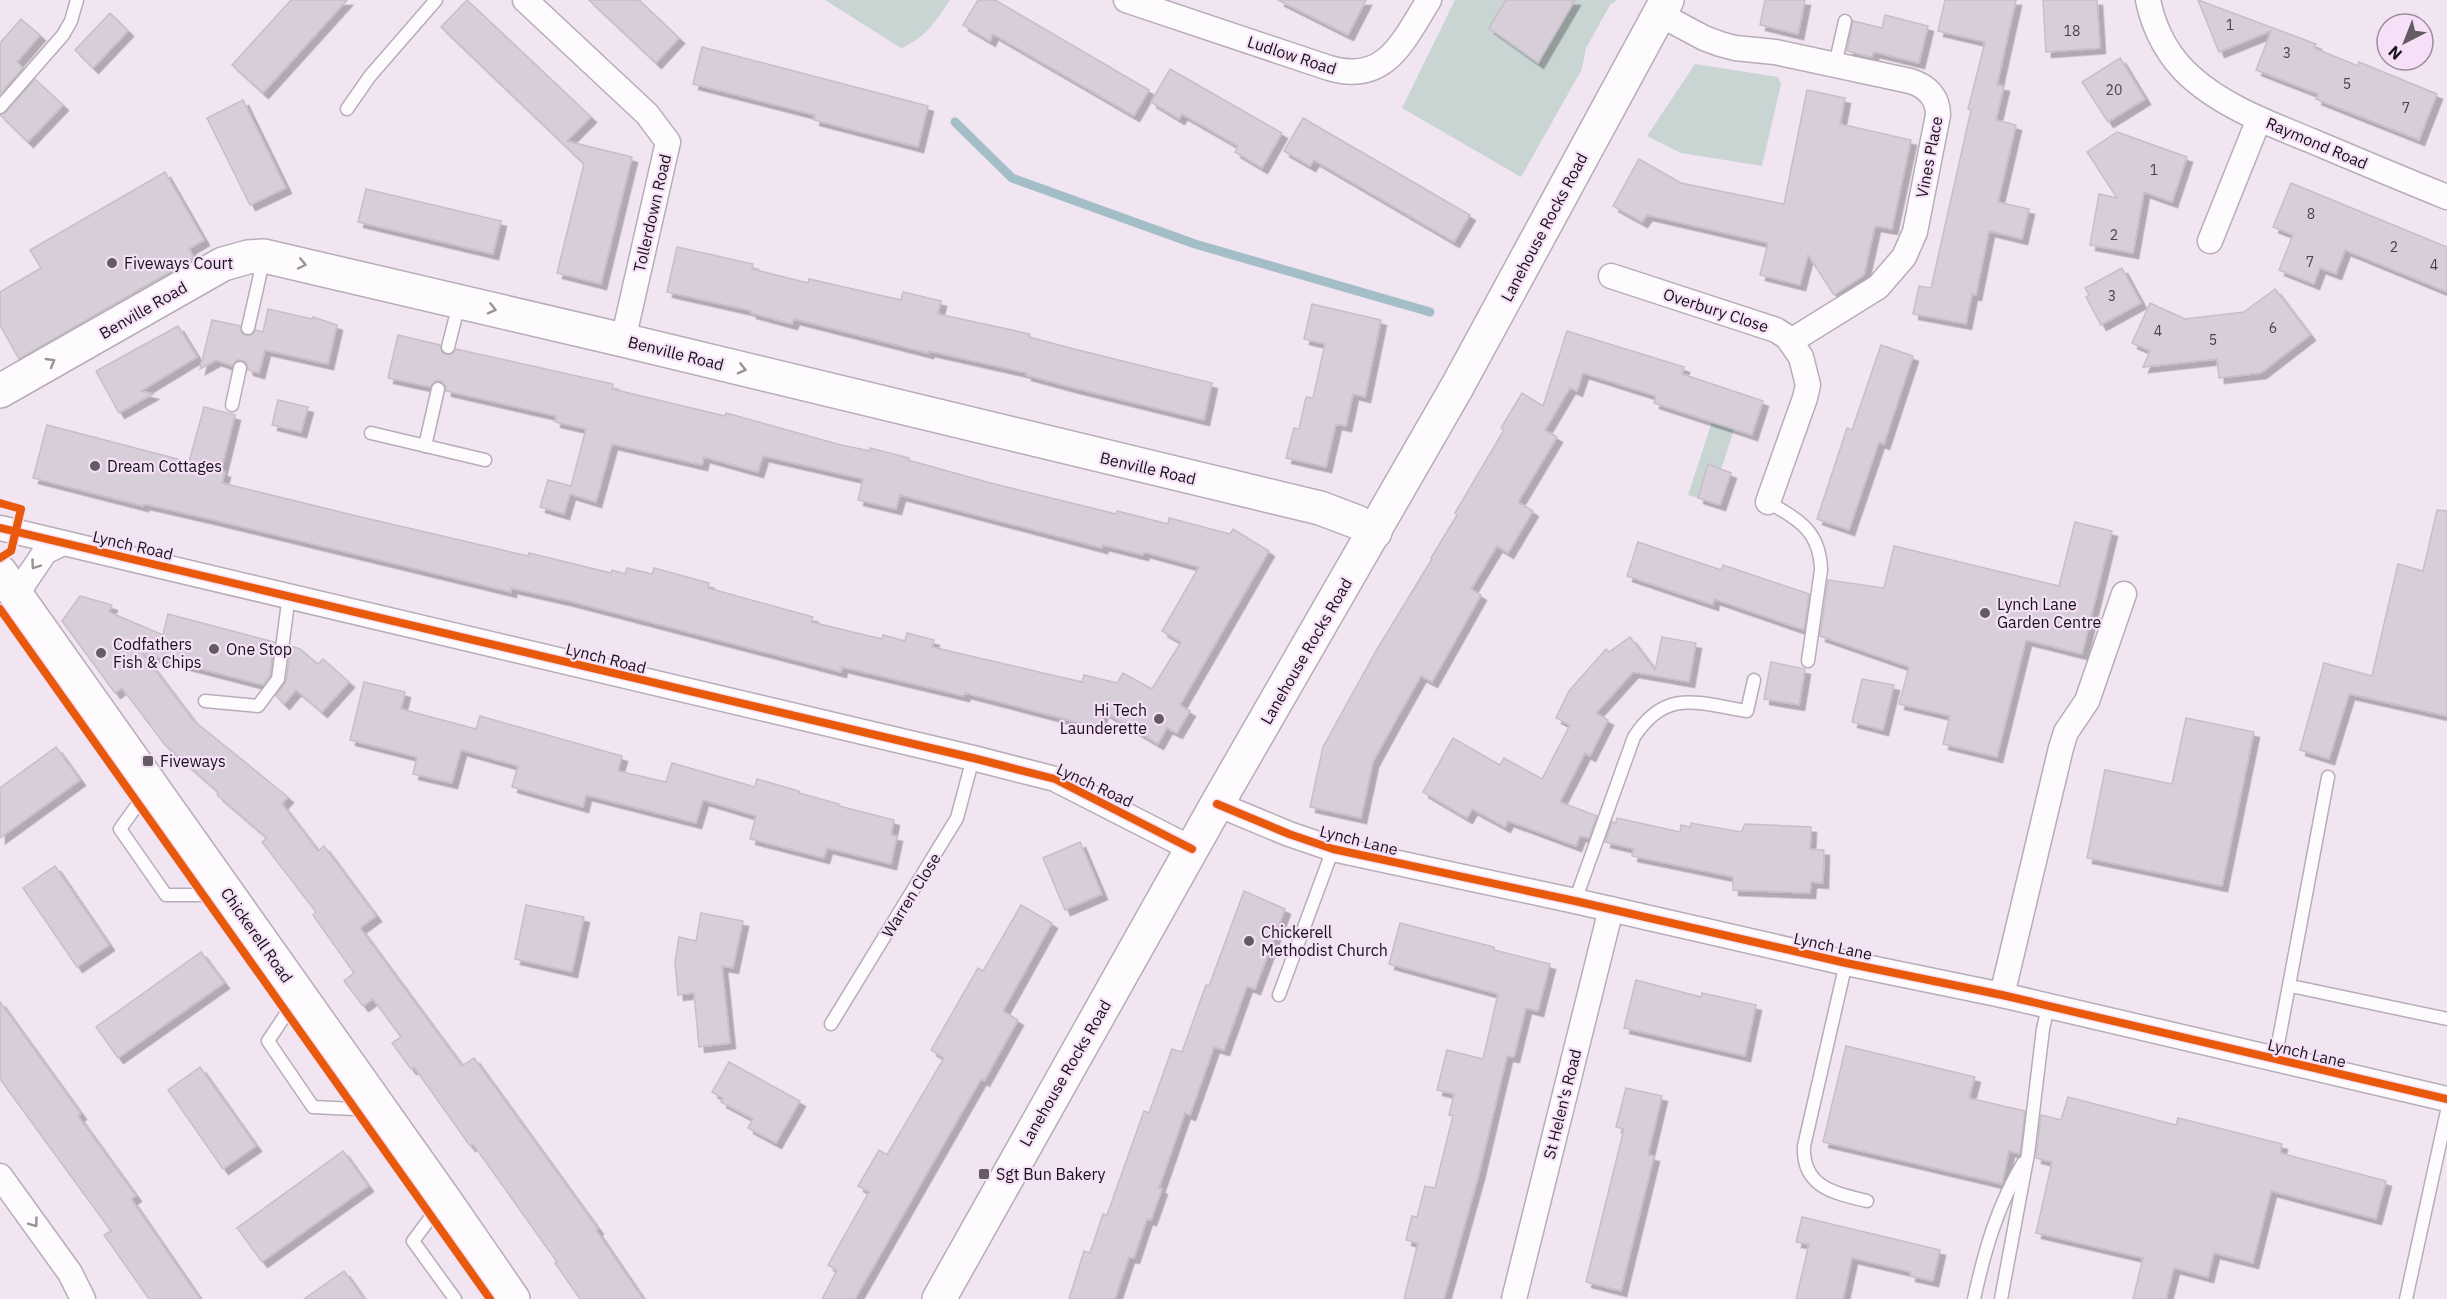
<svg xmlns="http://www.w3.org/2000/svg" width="2447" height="1299" font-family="'IBM Plex Sans',sans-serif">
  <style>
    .green { fill: #c8d5d2 }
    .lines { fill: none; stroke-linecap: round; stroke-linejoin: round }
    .stream { stroke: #a3bec6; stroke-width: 9 }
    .building { fill: #d8ced9; stroke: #c7bec8; stroke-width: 1.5; filter: url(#shadow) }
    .service-casing { stroke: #b7adb8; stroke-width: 15 }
    .minor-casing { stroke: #b7adb8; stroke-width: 27 }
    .secondary-casing { stroke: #b7adb8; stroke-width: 36 }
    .service { stroke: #fdfbfd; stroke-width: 12 }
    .minor { stroke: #fdfbfd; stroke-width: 24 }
    .secondary { stroke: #fdfbfd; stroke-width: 33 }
    .cycleway-casing { stroke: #f5e0f7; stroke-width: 11 }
    .cycleway { stroke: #e8590c; stroke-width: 8 }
    .oneway { stroke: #969296 }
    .poi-dot { fill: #655b65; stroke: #f5e0f7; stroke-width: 2 }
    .labels { text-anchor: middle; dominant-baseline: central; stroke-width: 4.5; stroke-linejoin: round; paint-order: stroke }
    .number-label { font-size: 14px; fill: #494049 }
    .street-label { font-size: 16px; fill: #191119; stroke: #f5e0f7 }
    .poi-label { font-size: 16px; fill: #191119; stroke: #f5e0f7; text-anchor: start }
  </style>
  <defs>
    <filter id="shadow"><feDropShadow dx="5.5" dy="5.5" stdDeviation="0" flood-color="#0004"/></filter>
  </defs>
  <rect width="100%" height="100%" fill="#f1e5f2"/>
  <!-- green -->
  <g class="green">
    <path d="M825,0h125c-15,22 -23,37 -49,48z"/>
    <polygon points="1455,0 1617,0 1610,5 1586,48 1582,69 1521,177 1402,108"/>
    <polygon points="1695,64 1778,77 1781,84 1762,166 1681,153 1647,136"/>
    <polygon points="1712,422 1734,429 1721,470 1708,466 1698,498 1688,495"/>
  </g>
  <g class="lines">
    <!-- stream -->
    <polyline class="stream" points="955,122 1012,178 1195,244 1430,312"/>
  </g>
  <!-- building -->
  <g class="building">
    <polygon points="291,0 347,0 263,93 232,65"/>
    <polygon points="467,0 591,117 567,141 632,157 601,284 557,273 584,164 441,27"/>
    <polygon points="589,0 639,0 679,38 656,63"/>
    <polygon points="978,0 995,0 1149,90 1134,116 993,34 990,41 963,25"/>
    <polygon points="1278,0 1366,0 1348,35"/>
    <polygon points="1506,0 1575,0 1538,63 1489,28"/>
    <polygon points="1765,0 1805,0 1798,34 1760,25"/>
    <polygon points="1945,0 2016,0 1997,85 2004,86 1996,120 2016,125 1998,202 2029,209 2022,239 1989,231 1976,295 1972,294 1966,324 1913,314 1919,286 1931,288 1971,110 1968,109 1985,42 1938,31"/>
    <polygon points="2043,0 2097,0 2100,48 2046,52"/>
    <polygon points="2198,0 2316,44 2314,48 2358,66 2359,62 2437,94 2419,140 2316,99 2318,94 2256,70 2271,31 2219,52"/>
    <polygon points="110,13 128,31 93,68 75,50"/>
    <polygon points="1885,15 1928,26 1919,63 1874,52 1872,57 1847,51 1853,21 1882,28"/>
    <polygon points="21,19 40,35 17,62 23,68 0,94 0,43"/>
    <polygon points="702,47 928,106 918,147 814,120 815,115 693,84"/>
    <polygon points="2120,58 2145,99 2108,122 2082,82"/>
    <polygon points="1170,69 1282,133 1262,168 1235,152 1238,146 1182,114 1179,119 1151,102"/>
    <polygon points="35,79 63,105 28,142 0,115 6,112"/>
    <polygon points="1807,90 1845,98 1840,124 1911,140 1892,229 1875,226 1864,275 1834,295 1808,255 1800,285 1760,275 1768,243 1647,215 1642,222 1613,206 1639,159 1681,183 1784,204"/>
    <polygon points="243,100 286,188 250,205 207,118"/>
    <polygon points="1303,118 1470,215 1454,242 1314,160 1310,166 1284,151"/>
    <polygon points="2117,132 2187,157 2172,202 2144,192 2133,253 2090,245 2099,194 2117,198 2087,152"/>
    <polygon points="165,172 204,240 189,249 194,258 19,359 0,325 0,292 41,268 30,250"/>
    <polygon points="2291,183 2447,247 2447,292 2345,250 2336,274 2320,268 2314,284 2279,270 2293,235 2273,227"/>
    <polygon points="366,189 501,221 493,254 358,222"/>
    <polygon points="677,247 753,264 752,269 808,283 809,279 901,300 903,292 941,301 938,314 1030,334 1029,337 1074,349 1212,383 1204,420 1074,388 1026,375 1027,373 929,351 928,353 794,319 792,324 751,313 752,311 667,292"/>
    <polygon points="2122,268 2141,303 2101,325 2086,297 2089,295 2085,288"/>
    <polygon points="2275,289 2310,335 2261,373 2219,378 2217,359 2143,367 2150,351 2132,343 2150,303 2185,319 2244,312"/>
    <polygon points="1312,304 1381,320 1365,397 1353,394 1346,426 1336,424 1326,467 1286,458 1294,428 1299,429 1306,397 1313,398 1325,344 1304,339"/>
    <polygon points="268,309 312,319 313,317 337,325 328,364 265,350 259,373 248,370 246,362 241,360 237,360 232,366 216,360 200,369 212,320 240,326 242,334 250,336 256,330 263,332"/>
    <polygon points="178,326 197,357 141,391 153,394 119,413 96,371"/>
    <polygon points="1567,331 1684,367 1682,374 1763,401 1752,435 1654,403 1656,396 1583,373 1577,391 1570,388 1545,430 1557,437 1518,502 1533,511 1508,553 1497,546 1471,589 1481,595 1432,682 1421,676 1396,720 1373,762 1361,818 1310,807 1323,747 1376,651 1432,559 1431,558 1457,515 1455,513 1504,430 1501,428 1522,393 1543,406"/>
    <polygon points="398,335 440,345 442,352 447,355 453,353 456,349 613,384 612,389 725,416 726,413 841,445 870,451 870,448 909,458 908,460 987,482 1116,514 1117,511 1168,524 1169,518 1230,534 1233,529 1269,551 1180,705 1190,711 1177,733 1167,728 1158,744 1103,711 1099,728 965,693 964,696 842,667 841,672 569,601 511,588 511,592 214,520 144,504 143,506 33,478 47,425 189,462 204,407 235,415 221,471 225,472 222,483 361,517 528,556 529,553 611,573 612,570 625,574 627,568 652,574 654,568 709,583 708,588 813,617 811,622 882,639 883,635 905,641 907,633 934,640 932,647 1082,682 1084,675 1117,683 1123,673 1152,689 1181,642 1162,631 1199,567 1144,552 1143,555 1103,545 1102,548 900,495 896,509 858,500 863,479 763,456 758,472 704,457 702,465 612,444 596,502 570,494 564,514 540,507 548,480 571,486 586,429 555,422 556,416 446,391 446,386 440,381 435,381 430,387 388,378"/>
    <polygon points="1881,345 1913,356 1884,444 1879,442 1849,530 1817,519 1847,428 1852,430"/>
    <polygon points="278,400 308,407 301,432 272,425"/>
    <polygon points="1708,464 1731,473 1720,505 1698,498"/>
    <polygon points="2437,510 2447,511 2447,716 2349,694 2329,759 2300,750 2324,663 2372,676 2398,564 2423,571"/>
    <polygon points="2075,522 2112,531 2082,654 2026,640 1997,757 1943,744 1950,716 1899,704 1909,667 1820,636 1828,580 1884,588 1894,546 2059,586"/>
    <polygon points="1638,542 1721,570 1723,565 1809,594 1804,630 1714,599 1713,605 1627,576"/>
    <polygon points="80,596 112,605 109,612 163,635 168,614 274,642 270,676 263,685 143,654 193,720 288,797 282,804 318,851 324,846 376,916 360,928 462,1066 474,1058 598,1229 596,1230 643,1299 580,1299 555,1263 557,1262 473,1144 470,1146 414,1067 411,1069 392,1043 401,1037 373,999 363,1006 344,981 354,973 313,915 316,912 262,842 267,838 217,795 219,793 165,745 122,688 115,693 62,621"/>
    <polygon points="1630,637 1655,670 1662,637 1696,643 1689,682 1633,672 1596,713 1608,720 1590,756 1585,753 1560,802 1597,816 1589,838 1580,836 1576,846 1508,821 1505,827 1472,809 1467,818 1423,792 1453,738 1500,765 1504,758 1542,779 1570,725 1556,718 1569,691 1606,649 1609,652"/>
    <polygon points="291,646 300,649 318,664 323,659 349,682 322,712 296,690 284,704 276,696 286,681"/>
    <polygon points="1771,662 1805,669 1799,705 1764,699"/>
    <polygon points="1862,679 1894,685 1883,730 1852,722"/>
    <polygon points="364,682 405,692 401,709 476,729 480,716 622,756 618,771 666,782 672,763 755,787 757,779 799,791 799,793 839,804 839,806 894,820 891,835 897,836 891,864 827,848 824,858 750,839 756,816 703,800 696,823 586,795 583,807 512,787 518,766 461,750 452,783 413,774 417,757 350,740"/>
    <polygon points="2186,718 2254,732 2222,886 2087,858 2105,770 2172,784"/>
    <polygon points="56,747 80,780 0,838 0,788"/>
    <polygon points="1617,818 1680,832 1681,825 1690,827 1691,823 1741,832 1745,824 1811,827 1810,849 1824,850 1823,883 1811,882 1810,893 1733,890 1733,877 1632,856 1634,849 1605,842 1612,822 1616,823"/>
    <polygon points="1080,842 1102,894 1065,910 1043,858"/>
    <polygon points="55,866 109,945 77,967 23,888"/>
    <polygon points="1244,891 1285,909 1255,989 1247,986 1224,1050 1214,1047 1190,1115 1185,1113 1159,1188 1162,1189 1151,1220 1147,1219 1134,1258 1129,1257 1115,1299 1069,1299 1084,1251 1090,1253 1103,1214 1107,1215 1144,1111 1149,1113 1172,1049 1182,1052 1206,985 1209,986"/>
    <polygon points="526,905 584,917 572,972 515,959"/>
    <polygon points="1021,905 1052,923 1003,1011 1018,1020 984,1081 981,1079 855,1299 822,1299 837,1270 828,1265 869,1192 858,1186 879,1150 887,1155 944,1058 931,1050 978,968 983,971"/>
    <polygon points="701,913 743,921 733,968 722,966 730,1043 699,1047 694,993 678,995 675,962 679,937 696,941"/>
    <polygon points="1400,923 1494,947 1494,950 1550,964 1538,1011 1526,1008 1514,1057 1507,1056 1479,1174 1444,1299 1404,1299 1418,1243 1406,1240 1412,1216 1417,1217 1425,1186 1435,1188 1453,1116 1449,1115 1454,1094 1437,1090 1447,1050 1483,1059 1498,994 1389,964"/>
    <polygon points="201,952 224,983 118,1058 96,1027"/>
    <polygon points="1636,980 1701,997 1702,993 1756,1005 1745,1056 1624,1028"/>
    <polygon points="0,1002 81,1114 78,1116 136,1196 131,1199 200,1299 149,1299 104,1235 111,1231 0,1079"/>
    <polygon points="1846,1046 1975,1077 1969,1098 2025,1111 2020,1154 2009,1151 2002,1184 1823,1142"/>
    <polygon points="729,1062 800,1101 776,1143 748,1128 753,1119 721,1102 723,1098 712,1092"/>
    <polygon points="200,1067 256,1146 223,1169 168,1090"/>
    <polygon points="1626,1088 1662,1096 1648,1155 1654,1156 1621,1291 1586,1282 1624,1129 1616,1127"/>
    <polygon points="2068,1097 2176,1125 2178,1118 2282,1144 2280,1153 2386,1181 2376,1219 2271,1191 2253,1263 2214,1253 2208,1277 2174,1268 2166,1299 2133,1299 2143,1258 2036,1233 2052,1162 2036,1158 2041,1115 2061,1120"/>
    <polygon points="343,1151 368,1186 262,1262 237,1228"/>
    <polygon points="1802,1217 1940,1250 1933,1281 1910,1276 1911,1272 1852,1258 1843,1299 1796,1299 1809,1244 1796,1242"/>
    <polygon points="344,1271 364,1299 304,1299"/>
  </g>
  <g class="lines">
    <!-- service casing -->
    <g class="service-casing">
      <g id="service">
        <polyline points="1835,65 1845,21"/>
        <polyline points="0,107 63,35 71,21 77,0"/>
        <polyline points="347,109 370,76 436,0"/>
        <polyline points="248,328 264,257"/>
        <polyline points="448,347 459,304"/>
        <polyline points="232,405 240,368"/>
        <polyline points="371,433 485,460"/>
        <polyline points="425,446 438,389"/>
        <path d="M1768,502c31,18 52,29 53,68l-13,91"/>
        <polyline points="205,701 258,706 278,679 289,595"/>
        <polyline points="150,787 120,829 166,895 224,895"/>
        <path d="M1575,901l59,-164c32,-49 63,-34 113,-26l7,-31"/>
        <path d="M1846,963l-42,183c-2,41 30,47 63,55"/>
        <polyline points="2291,986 2447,1019"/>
        <polyline points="1279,995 1333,849"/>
        <polyline points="298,996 268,1041 313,1107 374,1110"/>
        <polyline points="831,1024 957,818 973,758"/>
        <polyline points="2275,1060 2328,777"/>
        <polyline points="443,1201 413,1241 455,1299"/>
        <path d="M1974,1299c11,-50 23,-92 49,-136"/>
        <polyline points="2001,1299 2028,1154 2043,1029 2048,1007"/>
        <polyline points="2406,1299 2447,1111"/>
      </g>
    </g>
    <!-- minor casing -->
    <g class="minor-casing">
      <g id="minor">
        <polyline points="525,0 647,114 668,142 623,340"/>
        <path d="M1126,0l203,68c57,17 74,-27 100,-68"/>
        <path d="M2148,0c6,30 21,58 44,78 34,30 79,46 120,63 45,19 90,38 135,56"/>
        <path d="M1659,14l45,24 16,6 15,4 40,4 135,29c17,5 28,16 28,34l-23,117 -11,25 -26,30 -87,54"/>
        <polyline points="2210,241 2259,119"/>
        <polyline points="1611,276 1776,330 1787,337 1801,357 1808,385 1805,398 1768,502"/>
        <polyline points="0,528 973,758 1055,779 1192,849"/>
        <polyline points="16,595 45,552 63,543"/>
        <polyline points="1217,804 1289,834 1333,849 1575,901 1846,963 2002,995 2447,1099"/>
        <polyline points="2002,995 2061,748 2066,732 2087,701 2124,594"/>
        <polyline points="0,1176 70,1273 83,1299"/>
        <polyline points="1514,1299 1611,909"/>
      </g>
    </g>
    <!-- secondary casing -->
    <g class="secondary-casing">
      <g id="secondary">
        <polyline points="0,391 223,264 248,257 264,256 623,340 1320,508 1357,522 1375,532"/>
        <polyline points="0,572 444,1199 513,1299"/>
        <polyline points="939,1299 1217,804 1457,387 1667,0"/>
      </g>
    </g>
    <!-- service -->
    <use href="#service" class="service"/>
    <!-- minor -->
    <use href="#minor" class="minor"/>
    <!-- secondary -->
    <use href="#secondary" class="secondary"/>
    <!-- cycleway casing -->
    <g class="cycleway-casing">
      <g id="cycleway">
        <polyline points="0,503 21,509 11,551 0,558"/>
        <polyline points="0,528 973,758 1055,779 1192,849"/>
        <polyline points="0,609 490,1299"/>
        <polyline points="1217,804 1289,834 1333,849 1575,901 1846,963 2002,995 2447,1099"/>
      </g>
    </g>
    <!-- cycleway -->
    <use href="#cycleway" class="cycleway"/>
  </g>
  <!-- one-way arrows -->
  <defs><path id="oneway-chevron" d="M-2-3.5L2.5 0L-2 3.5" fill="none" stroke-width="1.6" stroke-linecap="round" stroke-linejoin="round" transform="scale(1.5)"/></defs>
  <g class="oneway">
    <use href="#oneway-chevron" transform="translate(302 264) rotate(12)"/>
    <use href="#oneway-chevron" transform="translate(492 309) rotate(13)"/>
    <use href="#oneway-chevron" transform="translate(51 362) rotate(-30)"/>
    <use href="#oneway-chevron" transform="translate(742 369) rotate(14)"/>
    <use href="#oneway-chevron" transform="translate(35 565) rotate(126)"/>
    <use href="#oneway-chevron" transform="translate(34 1223) rotate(54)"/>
  </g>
  <!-- markers -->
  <g class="poi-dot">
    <circle cx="112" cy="263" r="6"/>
    <circle cx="95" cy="466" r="6"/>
    <circle cx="1985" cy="613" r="6"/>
    <circle cx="214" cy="649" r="6"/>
    <circle cx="101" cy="653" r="6"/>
    <circle cx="1159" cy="719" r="6"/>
    <rect x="142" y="755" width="12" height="12" rx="3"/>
    <circle cx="1249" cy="941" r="6"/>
    <rect x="978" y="1168" width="12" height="12" rx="3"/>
  </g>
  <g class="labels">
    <!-- number labels -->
    <g class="number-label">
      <text x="2230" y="25">1</text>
      <text x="2072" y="31">18</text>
      <text x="2287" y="53">3</text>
      <text x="2347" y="84">5</text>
      <text x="2114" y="90">20</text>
      <text x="2406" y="108">7</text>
      <text x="2154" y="170">1</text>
      <text x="2311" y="214">8</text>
      <text x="2114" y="235">2</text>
      <text x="2394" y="247">2</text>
      <text x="2310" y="262">7</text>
      <text x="2434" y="265">4</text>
      <text x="2112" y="296">3</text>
      <text x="2273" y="328">6</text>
      <text x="2158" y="331">4</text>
      <text x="2213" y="340">5</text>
    </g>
    <!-- street labels -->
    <g class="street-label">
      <text transform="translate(1292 55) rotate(18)">Ludlow Road</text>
      <text transform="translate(2317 143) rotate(23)">Raymond Road</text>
      <text transform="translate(1929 157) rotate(-79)">Vines Place</text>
      <text transform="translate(652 213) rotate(-77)">Tollerdown Road</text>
      <text transform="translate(1544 227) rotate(-62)">Lanehouse Rocks Road</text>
      <text transform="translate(143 310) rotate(-30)">Benville Road</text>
      <text transform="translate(1716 310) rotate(18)">Overbury Close</text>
      <text transform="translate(676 353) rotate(14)">Benville Road</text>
      <text transform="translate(1148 468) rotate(13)">Benville Road</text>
      <text transform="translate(133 545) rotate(13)">Lynch Road</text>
      <text transform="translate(1306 651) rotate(-60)">Lanehouse Rocks Road</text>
      <text transform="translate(606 658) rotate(14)">Lynch Road</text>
      <text transform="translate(1095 785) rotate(25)">Lynch Road</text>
      <text transform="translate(1359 840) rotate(14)">Lynch Lane</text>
      <text transform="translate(911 895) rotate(-58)">Warren Close</text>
      <text transform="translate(257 935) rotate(55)">Chickerell Road</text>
      <text transform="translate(1833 946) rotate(12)">Lynch Lane</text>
      <text transform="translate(2307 1053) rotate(13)">Lynch Lane</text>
      <text transform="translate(1065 1073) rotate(-60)">Lanehouse Rocks Road</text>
      <text transform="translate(1562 1104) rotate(-76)">St Helen's Road</text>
    </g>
    <!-- poi labels -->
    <g class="poi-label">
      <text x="124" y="263">Fiveways Court</text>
      <text x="107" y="466">Dream Cottages</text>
      <text x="1997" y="604">Lynch Lane<tspan x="1997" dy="18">Garden Centre</tspan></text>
      <text x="113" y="644">Codfathers<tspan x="113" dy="18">Fish &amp; Chips</tspan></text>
      <text x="226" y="649">One Stop</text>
      <text x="1147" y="710" text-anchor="end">Hi Tech<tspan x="1147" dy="18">Launderette</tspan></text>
      <text x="160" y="761">Fiveways</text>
      <text x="1261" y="932">Chickerell<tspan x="1261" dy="18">Methodist Church</tspan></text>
      <text x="996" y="1174">Sgt Bun Bakery</text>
    </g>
  </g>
  <!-- north arrow -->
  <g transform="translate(2405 42) rotate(222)"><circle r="28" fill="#f5e0f7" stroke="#9d8d9e" stroke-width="1.5"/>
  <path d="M0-4.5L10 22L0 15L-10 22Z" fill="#655b65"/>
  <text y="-9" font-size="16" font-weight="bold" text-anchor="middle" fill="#191119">N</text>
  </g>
</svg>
